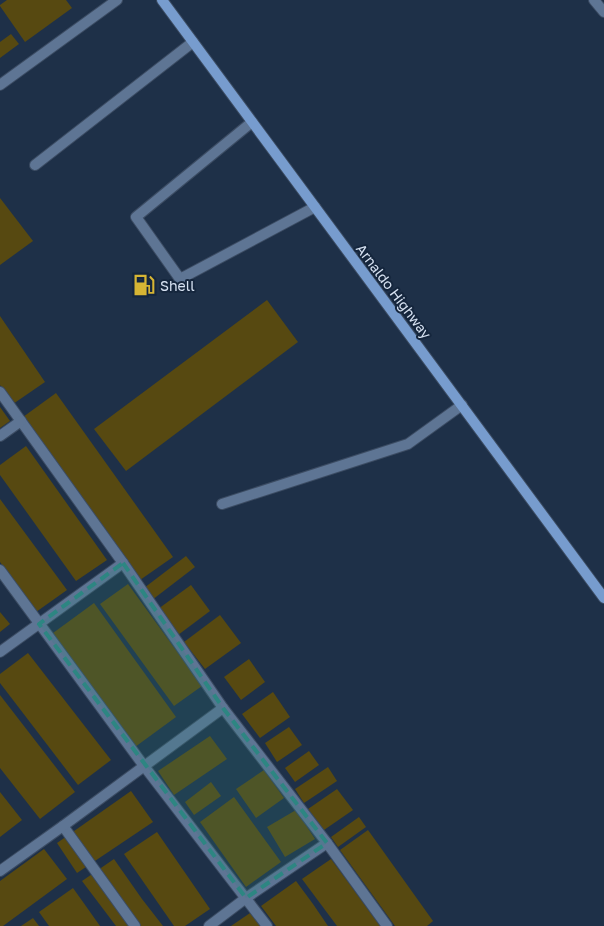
<svg xmlns="http://www.w3.org/2000/svg" width="604" height="926" font-family="'Golos Text',sans-serif">
  <style>
    .building { fill: #574911 }
    .lines { fill: none; stroke-linecap: round; stroke-linejoin: round }
    .service-casing { stroke: #3c4c63; stroke-width: 12 }
    .minor-casing { stroke: #3c4c63; stroke-width: 12 }
    .secondary-casing { stroke: #3c4c63; stroke-width: 12 }
    .service { stroke: #5e7594; stroke-width: 10 }
    .minor { stroke: #5e7594; stroke-width: 10 }
    .secondary { stroke: #779cce; stroke-width: 10 }
    .marked { fill: #2d8682; fill-opacity: 0.2; stroke: #2d8682; stroke-width: 4; stroke-dasharray: 10 6; stroke-linejoin: round }
    .labels { text-anchor: middle; dominant-baseline: central; stroke-width: 4; stroke-linejoin: round; paint-order: stroke }
    .poi-label { font-size: 14px; fill: #d7e2f2; stroke: #15263d; text-anchor: start }
    .street-label { font-size: 14px; fill: #d7e2f2; stroke: #15263d }
  </style>
  <rect width="100%" height="100%" fill="#1e3048"/>
  <!-- building -->
  <g class="building">
    <polygon points="7,0 66,0 72,8 25,42 0,6 0,5"/>
    <polygon points="11,34 19,44 0,58 0,42"/>
    <polygon points="0,198 33,241 0,265"/>
    <polygon points="267,300 298,342 126,471 94,429"/>
    <polygon points="0,316 45,382 13,404 0,385"/>
    <polygon points="56,393 173,557 140,580 23,417"/>
    <polygon points="0,407 10,421 0,428"/>
    <polygon points="26,446 107,560 76,581 0,475 0,465"/>
    <polygon points="0,499 67,590 36,612 0,562"/>
    <polygon points="186,556 195,567 152,600 144,588"/>
    <polygon points="128,584 202,686 174,706 100,604"/>
    <polygon points="191,585 210,611 178,635 158,609"/>
    <polygon points="94,603 176,717 135,747 53,633"/>
    <polygon points="0,612 10,624 0,632"/>
    <polygon points="220,615 241,643 205,669 184,642"/>
    <polygon points="28,653 111,760 78,785 0,683 0,674"/>
    <polygon points="249,659 265,682 241,700 224,677"/>
    <polygon points="273,692 290,717 260,738 242,714"/>
    <polygon points="0,695 75,792 40,819 0,768"/>
    <polygon points="289,727 302,745 277,762 265,743"/>
    <polygon points="210,736 227,759 174,795 158,771"/>
    <polygon points="309,751 319,765 295,782 285,768"/>
    <polygon points="328,767 337,781 304,803 295,789"/>
    <polygon points="264,770 284,798 256,818 236,789"/>
    <polygon points="211,782 221,796 194,815 185,802"/>
    <polygon points="337,789 353,810 324,830 308,809"/>
    <polygon points="131,791 153,822 77,873 57,843"/>
    <polygon points="0,792 22,820 0,837"/>
    <polygon points="234,797 281,862 246,887 200,822"/>
    <polygon points="296,810 315,839 285,857 267,827"/>
    <polygon points="359,817 366,827 338,847 331,837"/>
    <polygon points="368,830 433,921 427,926 395,926 340,850"/>
    <polygon points="157,832 210,909 185,926 174,926 124,854"/>
    <polygon points="44,849 67,879 3,926 0,926 0,881"/>
    <polygon points="114,859 142,899 163,926 116,926 82,881"/>
    <polygon points="331,859 348,882 380,926 337,926 302,879"/>
    <polygon points="296,881 313,904 328,926 276,926 261,906"/>
    <polygon points="73,888 83,902 100,926 49,926 39,912"/>
    <polygon points="253,911 263,926 231,926"/>
    <polygon points="33,918 39,926 21,926"/>
  </g>
  <g class="lines">
    <!-- service casing -->
    <g class="service-casing">
      <g id="service">
        <polyline points="0,85 117,0"/>
        <polyline points="252,122 136,217 180,279 315,207"/>
        <polyline points="35,165 193,42"/>
        <polyline points="222,504 408,444 462,405"/>
      </g>
    </g>
    <!-- minor casing -->
    <g class="minor-casing">
      <g id="minor">
        <polyline points="594,0 604,12"/>
        <polyline points="0,392 123,563 223,708 327,843 387,926"/>
        <polyline points="0,436 21,421"/>
        <polyline points="0,570 144,766 267,926"/>
        <polyline points="0,652 123,563"/>
        <polyline points="63,826 135,926"/>
        <polyline points="0,871 63,826 223,708"/>
        <polyline points="209,926 246,898 327,843"/>
      </g>
    </g>
    <!-- secondary casing -->
    <g class="secondary-casing">
      <polyline id="secondary" points="162,0 604,598"/>
    </g>
    <!-- service -->
    <use href="#service" class="service"/>
    <!-- minor -->
    <use href="#minor" class="minor"/>
    <!-- secondary -->
    <use href="#secondary" class="secondary"/>
  </g>
  <!-- marked area -->
  <path class="marked" d="M123,563l100,145 104,135 -81,55 -207,-274z"/>
  <!-- icons -->
  <defs>
    <g id="fuel-bare" transform="scale(1.725)"><path d="M-5.5-6h7V0h2V4h1.3V-2.5L3-4.5l.8-.8L6-3V5H2.5V1h-1V6h-7ZM-4.2-4.7v3.2H.2V-4.7Z" fill="#d6b534" stroke="#15263d" stroke-width="2.5" paint-order="stroke"/></g>
  </defs>
  <g fill-rule="evenodd">
    <use href="#fuel-bare" x="144" y="285"/>
  </g>
  <g class="labels">
    <!-- poi labels -->
    <g class="poi-label">
      <text x="160" y="285">Shell</text>
    </g>
    <!-- street labels -->
    <g class="street-label">
      <text transform="translate(394 291) rotate(53)">Arnaldo Highway</text>
    </g>
  </g>
</svg>
